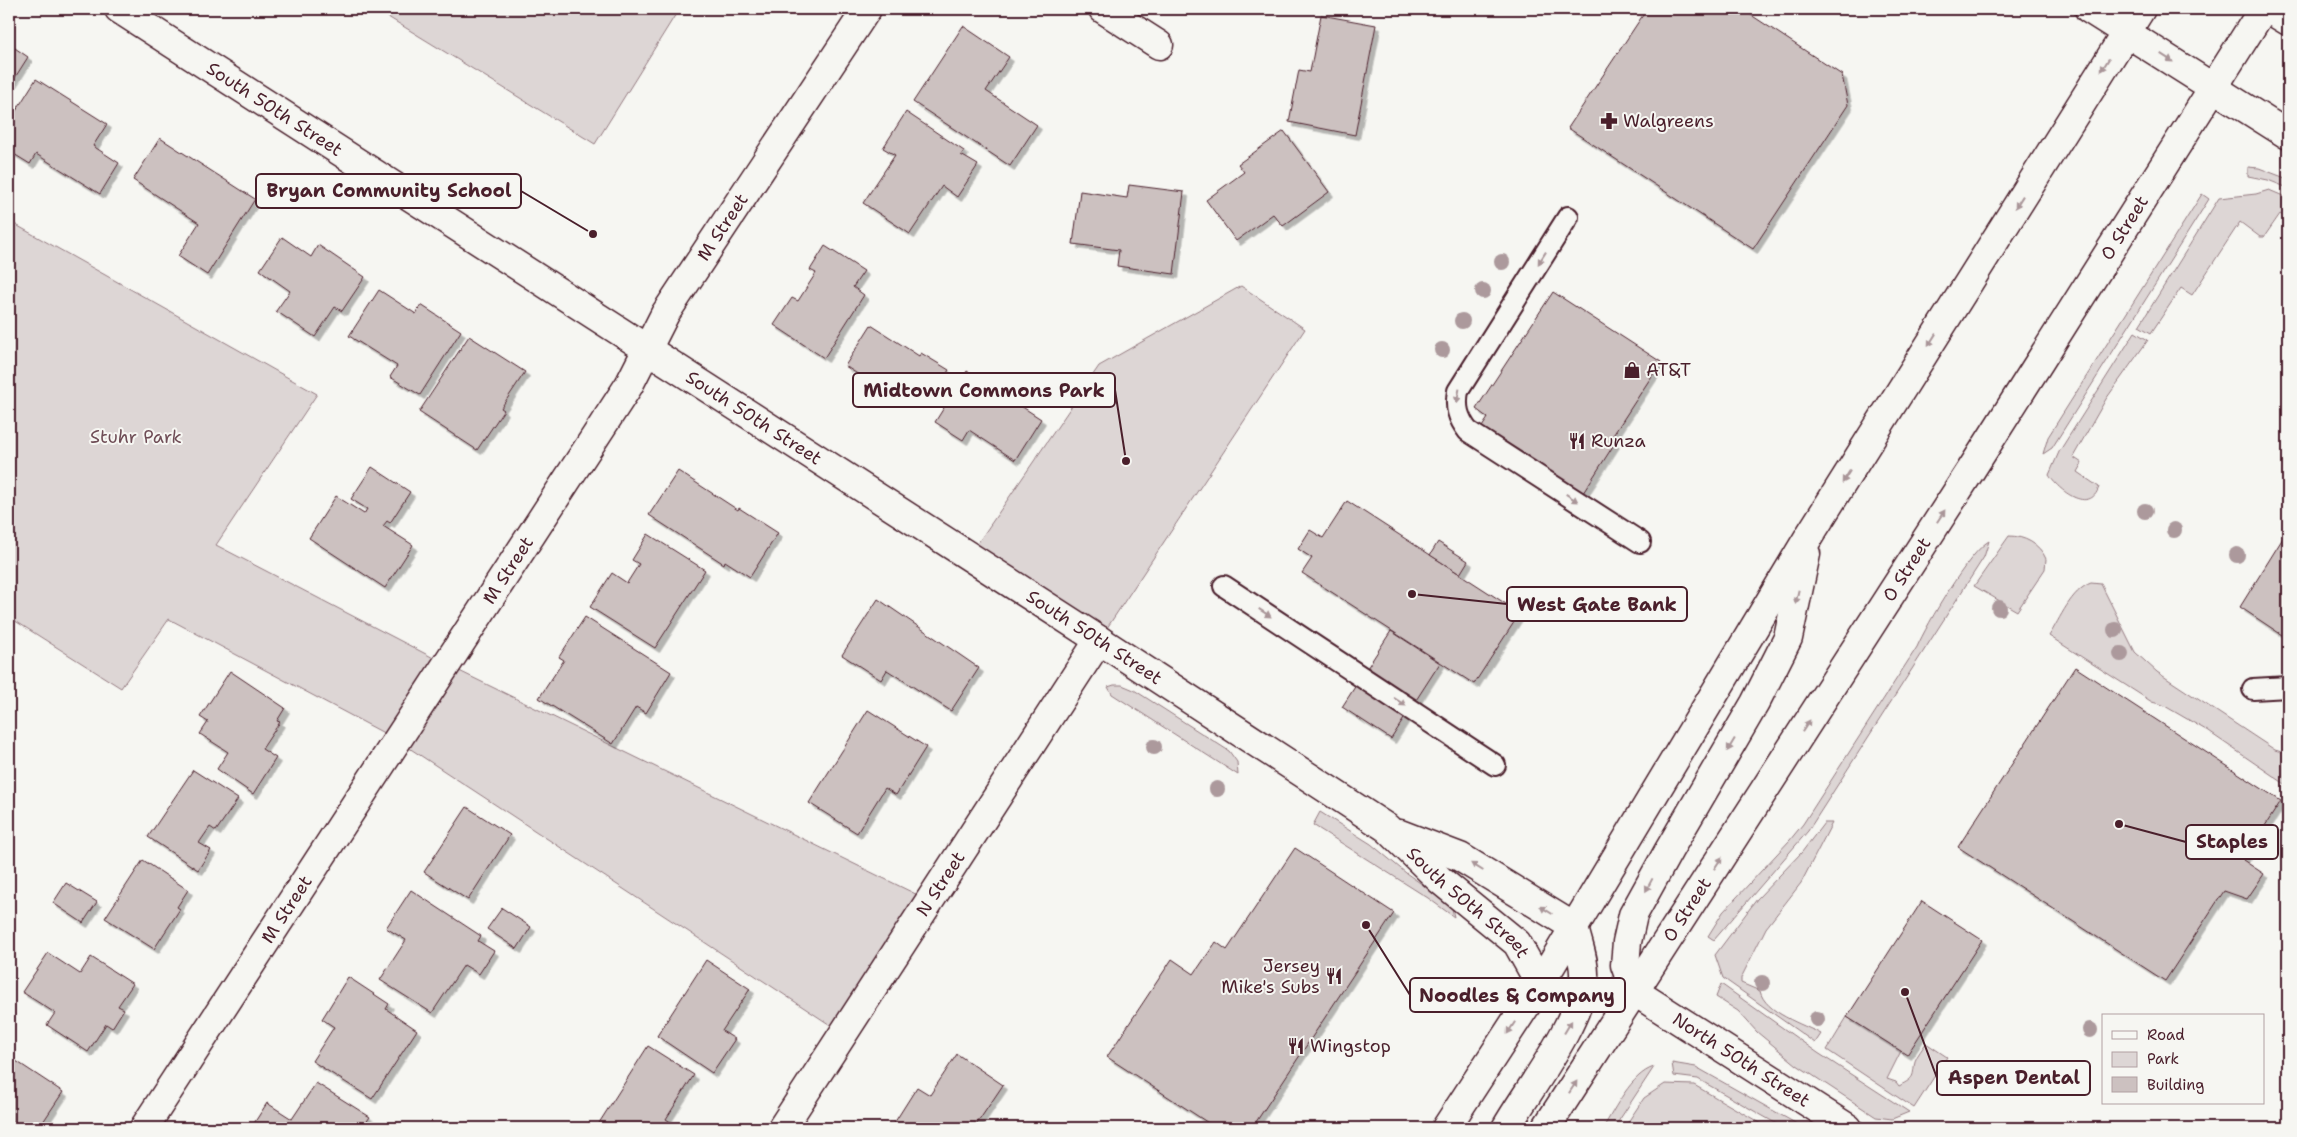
<svg xmlns="http://www.w3.org/2000/svg" width="2297" height="1137" font-family="'Shantell Sans',sans-serif">
  <style>
    .green { fill: #ddd6d5; stroke: #947a80 }
    .building { fill: #ccc1c0; stroke: #4a1f2b; filter: url(#shadow) }
    .lines { fill: none; stroke-linecap: round; stroke-linejoin: round }
    .service-casing { stroke: #4a1f2b; stroke-width: 24 }
    .minor-casing { stroke: #4a1f2b; stroke-width: 31 }
    .secondary-casing { stroke: #4a1f2b; stroke-width: 31 }
    .primary-casing { stroke: #4a1f2b; stroke-width: 31 }
    .service { stroke: #f6f6f2; stroke-width: 20 }
    .minor { stroke: #f6f6f2; stroke-width: 28 }
    .secondary { stroke: #f6f6f2; stroke-width: 28 }
    .primary { stroke: #f6f6f2; stroke-width: 28 }
    .tree { fill: #ac999c }
    .oneway { fill: #a99598 }
    .labels { text-anchor: middle; dominant-baseline: central; stroke-width: 4; stroke-linejoin: round; paint-order: stroke }
    .street-label { font-size: 18px; fill: #4a1f2b; stroke: #f6f6f2 }
    .poi-label { font-size: 18px; fill: #4a1f2b; stroke: #f6f6f2; text-anchor: start }
    .park-label { font-size: 18px; fill: #6f4d56; stroke: #f6f6f2 }
    .leader { fill: none; stroke: #4a1f2b; stroke-width: 2 }
    .callout-dot { fill: #4a1f2b; stroke: #f6f6f2; stroke-width: 2 }
    .callout { fill: #f6f6f2; stroke: #4a1f2b; stroke-width: 2 }
    .callout-label { font-size: 19px; text-anchor: middle; font-weight: bold; fill: #4a1f2b }
  </style>
  <defs>
    <filter id="shadow"><feDropShadow dx="4.5" dy="4.5" stdDeviation="0" flood-color="#0004"/></filter>
  </defs>
  <rect width="100%" height="100%" fill="#f6f6f2"/>
  <filter id="ink" filterUnits="userSpaceOnUse"><feTurbulence type="fractalNoise" baseFrequency=".02" numOctaves="2"/><feDisplacementMap in="SourceGraphic" scale="10" xChannelSelector="R" yChannelSelector="G"/><feConvolveMatrix kernelMatrix="1 2 1 2 8 2 1 2 1" color-interpolation-filters="sRGB"/></filter>
  <g filter="url(#ink)">
    <!-- green -->
    <g class="green">
      <polygon points="375,9 679,9 595,144"/>
      <polygon points="2248,167 2259,168 2288,179 2288,188 2268,180 2248,176"/>
      <polygon points="2269,190 2288,198 2288,219 2280,214 2264,237 2260,237 2240,222 2192,295 2181,288 2151,333 2139,326 2219,198 2256,194"/>
      <polygon points="2202,194 2209,199 2052,448 2043,454 2048,437"/>
      <polygon points="9,221 317,394 216,545 447,665 930,901 844,1034 397,740 169,619 121,688 9,617"/>
      <polygon points="1241,286 1305,329 1099,640 969,556 1099,366"/>
      <path d="M2135,332l13,8 -42,59 -33,58 9,6 -5,9 22,15c-9,28 -41,3 -50,-12l10,-23z"/>
      <path d="M2009,536c15,0 31,8 37,23l-1,10 -28,42 -43,-25z"/>
      <path d="M1989,541l-5,16 -176,274 -94,109 -6,-4 15,-24 67,-72 13,-16 114,-177c10,-23 52,-95 72,-106z"/>
      <path d="M2091,583l10,1 34,68 22,20 118,78 13,4v32l-82,-56 -43,-25 -11,-3 -103,-66c11,-17 22,-46 42,-53z"/>
      <polygon points="1114,685 1122,685 1134,690 1229,751 1237,762 1238,775 1112,694 1108,687"/>
      <polygon points="1320,812 1371,844 1406,873 1454,907 1452,908 1454,917 1428,898 1313,825"/>
      <path d="M1824,823h8l-31,60 -35,45 -25,50v5l19,8c5,22 43,33 61,43l-6,9 -92,-65 -8,-23 42,-56 45,-47z"/>
      <polygon points="1721,984 1818,1053 1909,1112 1892,1119 1876,1117 1797,1065 1757,1032 1738,1011 1716,997"/>
      <path d="M1847,1017l54,34 -14,28 9,3 3,4c17,-9 13,-9 16,-25 2,-6 8,-13 11,-18l21,14 -33,51 -87,-58z"/>
      <polygon points="1672,1063 1696,1067 1804,1128 1784,1128 1698,1079 1674,1076"/>
      <path d="M1654,1067l-40,61h-11c12,-19 28,-54 51,-61z"/>
      <polygon points="1665,1084 1694,1085 1769,1128 1624,1128 1644,1098"/>
    </g>
    <!-- building -->
    <g class="building">
      <polygon points="1647,9 1742,9 1842,75 1848,105 1753,249 1568,128"/>
      <polygon points="1321,15 1376,25 1355,135 1289,122 1299,70 1310,72"/>
      <polygon points="963,26 1009,57 986,91 1037,125 1010,166 913,102"/>
      <polygon points="9,44 28,57 9,87"/>
      <polygon points="36,79 107,124 93,146 119,163 100,194 36,154 30,164 9,151 9,122"/>
      <polygon points="906,112 964,151 961,155 978,165 957,197 942,186 910,234 863,203 895,155 883,148"/>
      <polygon points="1284,131 1329,192 1283,226 1273,214 1236,241 1206,200 1244,172 1238,164"/>
      <polygon points="160,138 255,199 207,275 178,256 199,223 133,180"/>
      <polygon points="1129,185 1184,192 1174,274 1117,266 1119,250 1073,244 1080,191 1127,198"/>
      <polygon points="282,237 311,257 318,245 365,277 342,311 335,307 315,337 276,311 290,291 260,270"/>
      <polygon points="825,246 864,271 853,287 864,295 824,358 774,325 792,298 798,301 816,273 810,270"/>
      <polygon points="379,290 416,314 421,305 461,331 420,395 390,377 397,366 349,336"/>
      <polygon points="1553,292 1661,362 1610,440 1615,443 1583,493 1482,427 1488,418 1476,409"/>
      <polygon points="871,325 919,356 921,353 949,370 929,402 900,383 892,396 845,366"/>
      <polygon points="469,336 525,372 501,408 504,410 477,450 419,412"/>
      <polygon points="967,371 1041,419 1015,460 969,430 963,440 935,422"/>
      <polygon points="372,467 410,492 390,523 387,521 383,526 413,545 385,588 309,538 336,496 364,514 367,509 351,499"/>
      <polygon points="678,471 738,510 739,508 778,533 750,577 725,561 724,564 649,515"/>
      <polygon points="1347,501 1520,613 1474,684 1302,573 1312,558 1298,549 1310,530 1323,538"/>
      <polygon points="2288,530 2288,639 2240,607"/>
      <polygon points="648,534 705,570 655,648 590,607 612,573 627,583 639,564 632,560"/>
      <polygon points="1438,542 1468,561 1460,574 1430,555"/>
      <polygon points="878,599 979,668 951,711 887,670 881,680 842,655"/>
      <polygon points="585,617 671,672 646,713 636,707 613,744 539,698 564,660 559,657"/>
      <polygon points="1391,631 1440,663 1391,739 1342,707"/>
      <polygon points="2075,667 2281,801 2243,860 2264,874 2247,899 2224,891 2165,981 1958,847"/>
      <polygon points="230,671 285,708 277,721 280,722 262,749 276,758 253,794 217,769 228,752 200,734 208,722 200,717"/>
      <polygon points="868,710 926,747 896,795 885,788 857,833 809,803"/>
      <polygon points="193,770 238,799 216,831 210,827 199,843 211,850 198,870 148,837"/>
      <polygon points="467,807 510,835 468,900 424,872"/>
      <polygon points="1295,848 1394,913 1252,1128 1216,1128 1107,1057 1172,959 1194,974 1216,942 1227,950"/>
      <polygon points="143,860 188,890 177,907 180,909 154,949 105,918"/>
      <polygon points="66,883 97,902 83,923 53,903"/>
      <polygon points="411,890 481,936 478,941 494,951 479,974 464,965 432,1013 380,980 406,940 386,928"/>
      <polygon points="1922,901 1982,940 1907,1055 1847,1017"/>
      <polygon points="502,908 531,927 517,949 487,929"/>
      <polygon points="48,953 80,974 91,957 133,984 118,1006 124,1009 112,1028 106,1024 88,1052 47,1025 55,1013 22,992"/>
      <polygon points="706,960 750,989 722,1031 735,1039 712,1073 657,1036"/>
      <polygon points="348,977 389,1004 386,1009 417,1030 372,1099 312,1061 334,1027 322,1019"/>
      <polygon points="648,1046 694,1075 666,1119 678,1127 607,1128 599,1123"/>
      <polygon points="957,1054 1003,1085 974,1128 898,1128 893,1125 917,1087 930,1095"/>
      <polygon points="16,1061 63,1092 39,1128 9,1128 9,1072"/>
      <polygon points="316,1083 370,1117 362,1128 251,1128 267,1103 292,1119"/>
    </g>
    <g class="lines">
      <!-- service casing -->
      <g class="service-casing">
        <g id="service">
          <path d="M1568,217l-110,174c-3,16 0,27 10,40l172,111"/>
          <polyline points="1224,586 1495,765"/>
          <polyline points="2253,689 2288,687"/>
        </g>
      </g>
      <!-- minor casing -->
      <g class="minor-casing">
        <g id="minor">
          <path id="s1" d="M119,9l980,631 288,188 53,52 77,63 23,41"/>
          <polyline points="1103,9 1159,45"/>
          <polyline points="1400,834 1460,857 1574,927"/>
          <path id="s2" d="M1635,992l213,136"/>
          <path id="s3" d="M144,1128l485,-743 36,-71 202,-305"/>
          <path id="s4" d="M782,1128l317,-488"/>
        </g>
      </g>
      <!-- secondary casing -->
      <g class="secondary-casing">
        <g id="secondary">
          <polyline points="2089,9 2288,135"/>
          <polyline points="2268,9 2288,21"/>
        </g>
      </g>
      <!-- primary casing -->
      <g class="primary-casing">
        <g id="primary">
          <polyline points="1635,992 1625,965 1627,942 1633,915 1669,850 1755,703 1788,638 1806,554"/>
          <polyline points="1446,1128 1540,984 1811,533 2141,9"/>
          <path d="M1506,1128c23,-40 76,-107 78,-152 1,-15 -7,-34 -10,-49"/>
          <path id="s5" d="M1546,1128l425,-658 292,-461"/>
        </g>
      </g>
      <!-- service -->
      <use href="#service" class="service"/>
      <!-- minor -->
      <use href="#minor" class="minor"/>
      <!-- secondary -->
      <use href="#secondary" class="secondary"/>
      <!-- primary -->
      <use href="#primary" class="primary"/>
    </g>
    <!-- trees -->
    <g class="tree">
      <circle cx="1502" cy="262" r="8"/>
      <circle cx="1483" cy="291" r="8"/>
      <circle cx="1462" cy="321" r="8"/>
      <circle cx="1442" cy="350" r="8"/>
      <circle cx="2145" cy="511" r="8"/>
      <circle cx="2174" cy="530" r="8"/>
      <circle cx="2237" cy="555" r="8"/>
      <circle cx="1999" cy="608" r="8"/>
      <circle cx="2115" cy="630" r="8"/>
      <circle cx="2121" cy="654" r="8"/>
      <circle cx="1154" cy="747" r="8"/>
      <circle cx="1217" cy="789" r="8"/>
      <circle cx="1762" cy="983" r="8"/>
      <circle cx="1817" cy="1019" r="8"/>
      <circle cx="2090" cy="1030" r="8"/>
    </g>
    <!-- one-way arrows -->
    <defs><path id="oneway-solid" d="M-6-.8H1V-3.2L6.5 0L1 3.2V.8H-6Z" transform="scale(1.25)"/></defs>
    <g class="oneway">
      <use href="#oneway-solid" transform="translate(2167 58) rotate(33)"/>
      <use href="#oneway-solid" transform="translate(2105 65) rotate(122)"/>
      <use href="#oneway-solid" transform="translate(2019 202) rotate(122)"/>
      <use href="#oneway-solid" transform="translate(1542 258) rotate(122)"/>
      <use href="#oneway-solid" transform="translate(1932 340) rotate(122)"/>
      <use href="#oneway-solid" transform="translate(1458 396) rotate(101)"/>
      <use href="#oneway-solid" transform="translate(1846 477) rotate(122)"/>
      <use href="#oneway-solid" transform="translate(1572 498) rotate(33)"/>
      <use href="#oneway-solid" transform="translate(1941 516) rotate(-57)"/>
      <use href="#oneway-solid" transform="translate(1797 597) rotate(103)"/>
      <use href="#oneway-solid" transform="translate(1265 613) rotate(33)"/>
      <use href="#oneway-solid" transform="translate(1400 702) rotate(33)"/>
      <use href="#oneway-solid" transform="translate(1806 726) rotate(-57)"/>
      <use href="#oneway-solid" transform="translate(1731 745) rotate(121)"/>
      <use href="#oneway-solid" transform="translate(1718 863) rotate(-57)"/>
      <use href="#oneway-solid" transform="translate(1477 867) rotate(-148)"/>
      <use href="#oneway-solid" transform="translate(1649 885) rotate(118)"/>
      <use href="#oneway-solid" transform="translate(1546 910) rotate(-148)"/>
      <use href="#oneway-solid" transform="translate(1568 1027) rotate(-59)"/>
      <use href="#oneway-solid" transform="translate(1511 1028) rotate(123)"/>
      <use href="#oneway-solid" transform="translate(1573 1087) rotate(-57)"/>
    </g>
  </g>
  <!-- icons -->
  <defs>
    <g id="pharmacy-bare" transform="scale(1.35)"><path d="M-2-6h4v4h4v4h-4v4h-4v-4h-4v-4h4Z" fill="#4a1f2b" stroke="#f6f6f2" stroke-width="2.5" paint-order="stroke"/></g>
    <g id="shop-bare" transform="scale(1.35)"><path d="M-5-2.5h2.3a2.7 3.5 0 0 1 5.4 0H5L5.5 6h-11ZM-1.5-2.5h3a1.5 2.3 0 0 0-3 0Z" fill="#4a1f2b" stroke="#f6f6f2" stroke-width="2.5" paint-order="stroke"/></g>
    <g id="restaurant-bare" transform="scale(1.35)"><path d="M-5-6h1v4h1v-4h1v4h1v-4h1v5L-1.5 .5V6h-2V.5L-5-1ZM5-6V6H3V1.5H1.5Q1.5-4 5-6Z" fill="#4a1f2b" stroke="#f6f6f2" stroke-width="2.5" paint-order="stroke"/></g>
  </defs>
  <g fill-rule="evenodd">
    <use href="#pharmacy-bare" x="1609" y="121"/>
    <use href="#shop-bare" x="1632" y="370"/>
    <use href="#restaurant-bare" x="1577" y="441"/>
    <use href="#restaurant-bare" x="1334" y="976"/>
    <use href="#restaurant-bare" x="1296" y="1046"/>
  </g>
  <g class="labels">
    <!-- street labels -->
    <g class="street-label">
      <text stroke="none"><textPath href="#s1" startOffset="185">South 50th Street</textPath></text>
      <text stroke="none"><textPath href="#s3" startOffset="1071">M Street</textPath></text>
      <text stroke="none"><textPath href="#s5" startOffset="1070">O Street</textPath></text>
      <text stroke="none"><textPath href="#s1" startOffset="755">South 50th Street</textPath></text>
      <text stroke="none"><textPath href="#s3" startOffset="666">M Street</textPath></text>
      <text stroke="none"><textPath href="#s5" startOffset="665">O Street</textPath></text>
      <text stroke="none"><textPath href="#s1" startOffset="1160">South 50th Street</textPath></text>
      <text stroke="none"><textPath href="#s4" startOffset="291">N Street</textPath></text>
      <text stroke="none"><textPath href="#s1" startOffset="1620">South 50th Street</textPath></text>
      <text stroke="none"><textPath href="#s3" startOffset="261">M Street</textPath></text>
      <text stroke="none"><textPath href="#s5" startOffset="260">O Street</textPath></text>
      <text stroke="none"><textPath href="#s2" startOffset="126">North 50th Street</textPath></text>
    </g>
    <!-- poi labels -->
    <g class="poi-label">
      <text x="1623" y="121">Walgreens</text>
      <text x="1646" y="370">AT&amp;T</text>
      <text x="1591" y="441">Runza</text>
      <text x="1320" y="966" text-anchor="end">Jersey<tspan x="1320" dy="21">Mike's Subs</tspan></text>
      <text x="1310" y="1046">Wingstop</text>
    </g>
    <!-- park labels -->
    <g class="park-label">
      <text x="136" y="437">Stuhr Park</text>
    </g>
  </g>
  <!-- callouts -->
  <path class="leader" d="M593 234L521 191M1126 461L1115 390M1412 594L1507 604M2119 824L2186 842M1366 925L1410 995M1905 992L1937 1078"/>
  <g class="callout-dot">
    <circle cx="593" cy="234" r="5"/>
    <circle cx="1126" cy="461" r="5"/>
    <circle cx="1412" cy="594" r="5"/>
    <circle cx="2119" cy="824" r="5"/>
    <circle cx="1366" cy="925" r="5"/>
    <circle cx="1905" cy="992" r="5"/>
  </g>
  <g class="callout">
    <rect x="256" y="174" width="265" height="34" rx="5"/>
    <rect x="853" y="373" width="262" height="34" rx="5"/>
    <rect x="1507" y="587" width="180" height="34" rx="5"/>
    <rect x="2186" y="825" width="92" height="34" rx="5"/>
    <rect x="1410" y="978" width="215" height="34" rx="5"/>
    <rect x="1937" y="1061" width="153" height="34" rx="5"/>
  </g>
  <g class="callout-label">
    <text x="389" y="197">Bryan Community School</text>
    <text x="984" y="397">Midtown Commons Park</text>
    <text x="1597" y="611">West Gate Bank</text>
    <text x="2232" y="848">Staples</text>
    <text x="1517" y="1002">Noodles &amp; Company</text>
    <text x="2014" y="1084">Aspen Dental</text>
  </g>
  <!-- margin -->
  <rect width="2297" height="1137" fill="none" stroke="#f6f6f2" stroke-width="30"/>
  <rect x="15" y="15" width="2267" height="1107" fill="none" stroke="#4a1f2b" stroke-width="2" filter="url(#ink)"/>
  <!-- legend -->
  <rect x="2102" y="1014" width="162" height="90" fill="#f6f6f2" stroke="#b1a0a2"/>
  <rect x="2112" y="1031" width="25" height="8" fill="#f6f6f2" stroke="#b1a0a2"/>
  <text x="2147" y="1040" font-size="15" fill="#4a1f2b">Road</text>
  <rect x="2112" y="1052" width="25" height="15" fill="#ddd6d5" stroke="#b1a0a2"/>
  <text x="2147" y="1064" font-size="15" fill="#4a1f2b">Park</text>
  <rect x="2112" y="1077" width="25" height="15" fill="#ccc1c0" stroke="#b1a0a2"/>
  <text x="2147" y="1090" font-size="15" fill="#4a1f2b">Building</text>
</svg>
